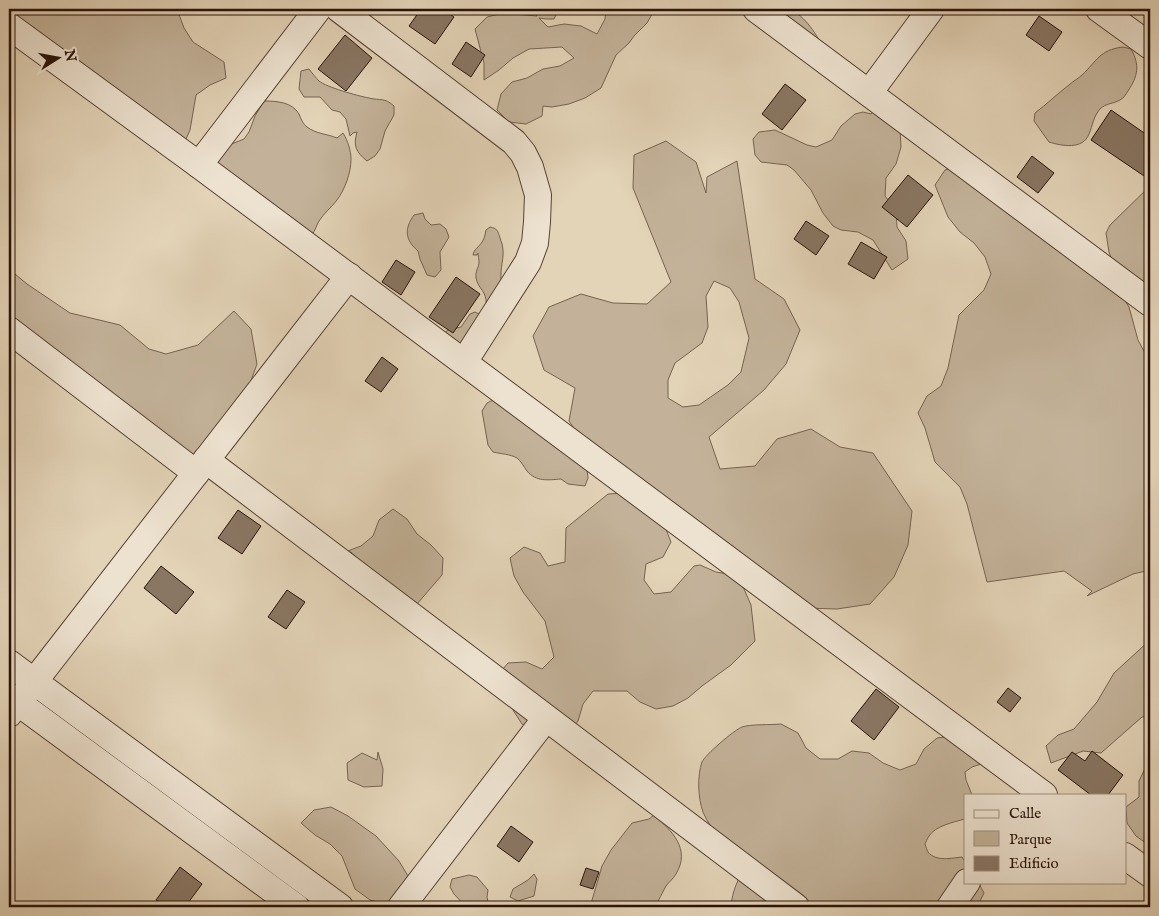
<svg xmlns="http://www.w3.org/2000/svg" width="1159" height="916" font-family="'IM FELL English',serif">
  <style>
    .green { fill: #c3b299; stroke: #766251; fill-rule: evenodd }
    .building { fill: #897663; stroke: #281209 }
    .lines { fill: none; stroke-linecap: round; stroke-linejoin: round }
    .minor-casing { stroke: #574234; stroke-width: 28 }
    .minor { stroke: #ede2d0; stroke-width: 26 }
  </style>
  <rect width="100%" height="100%" fill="#e3d3b7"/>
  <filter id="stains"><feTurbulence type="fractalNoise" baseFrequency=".004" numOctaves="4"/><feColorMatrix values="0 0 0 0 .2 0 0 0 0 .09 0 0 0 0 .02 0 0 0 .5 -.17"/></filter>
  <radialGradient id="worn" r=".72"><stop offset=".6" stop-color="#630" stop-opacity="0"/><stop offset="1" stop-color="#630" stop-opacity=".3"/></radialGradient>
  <!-- green -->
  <g class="green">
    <polygon points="9,9 177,9 184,28 193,42 224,62 226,78 210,85 196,95 190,130 183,146 9,15"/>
    <polygon points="532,9 559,9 554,19 546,19 539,18 548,27 564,24 581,26 597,34 605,19 606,9 655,9 647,23 634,36 629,43 616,55 601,88 585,98 569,104 552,107 543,106 542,116 526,124 509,122 497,110 501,94 512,82 527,78 543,69 560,66 574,58 562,47 529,49 513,58 499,70 484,80 484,63 475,29 487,17 503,13 537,16"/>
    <path d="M763,9c8,0 17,-1 24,0 14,2 30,25 35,37z"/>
    <path d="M1123,47l8,2c9,16 7,27 -3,42 -2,3 -4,7 -8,9 -7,4 -14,3 -20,9 -7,8 -7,16 -11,25 -6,16 -27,12 -40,8l-15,-21 1,-8c12,-9 22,-19 34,-28 4,-4 9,-6 13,-10 15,-14 17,-25 41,-28z"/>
    <path d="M309,69c3,4 7,9 10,12 7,6 39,15 50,17 12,3 15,-1 25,8v9l-9,16 -5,18 -5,7 -8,5c-11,-9 -14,-15 -10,-29l-4,1 -3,3 -4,-17 -6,-7 -8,-2 -12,-13h-16l-5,-8 2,-18z"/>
    <path d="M264,101c13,0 28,1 35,13 2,5 4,10 8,13 9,7 21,7 30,11l6,-5c5,8 8,18 8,26 0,14 -6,30 -14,41 -5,7 -13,13 -18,21 -3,5 -4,11 -9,16l-92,-71v-8l11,-13 15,-6 5,-7 6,-16z"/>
    <polygon points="876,109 900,130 901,147 896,164 886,178 885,196 896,210 897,227 906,241 908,259 892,270 873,240 858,232 841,230 833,226 823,213 811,190 794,170 787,165 761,162 755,155 753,139 759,132 775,130 807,145 816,147 832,140 841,126 855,114 863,112 871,114"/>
    <path d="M666,141l30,21 10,31 1,-16 30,-16 18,118 29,20 16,31 -14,34 -22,26 -55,47 11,32 35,-3 22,-27 34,-10 29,18 33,6 39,58 -4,34 -14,32 -24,27 -33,5 -68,-2 -70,-72 -110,-85 -20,-29 6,-33 -31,-18 -11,-34 16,-29 32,-13 32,9 34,1 24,-22 -38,-94 1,-33zM714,281l16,7 9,14 10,36 -8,34 -13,13 -29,20 -16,2 -15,-9v-18l7,-17 27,-20 6,-16 -2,-31z"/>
    <polygon points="962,165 1120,293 1129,307 1138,340 1146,355 1150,359 1150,570 1133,574 1087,596 1092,591 1064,571 987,582 967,504 960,487 935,462 925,428 918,413 927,396 941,386 948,368 959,315 984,290 991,274 985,257 974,243 960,232 948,217 935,185 945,170"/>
    <polygon points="1150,186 1150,281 1140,282 1112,260 1109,252 1106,233 1110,225"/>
    <path d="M423,213l2,6 6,6 9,-1 6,5 3,8 -9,15 1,18 -6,7 -8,-2 -7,-16 -2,-8c-13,-11 -14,-22 -4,-36z"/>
    <path d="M490,227c7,1 8,4 10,11 7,17 0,24 1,41 0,2 1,5 1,8l-16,17c1,-13 -8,-15 -10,-26 -1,-7 3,-11 3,-16 0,-2 -1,-7 -1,-9l-1,2h-4c1,-6 6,-8 9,-13 3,-4 3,-8 4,-12z"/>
    <polygon points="9,269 27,284 70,313 120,325 149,349 166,354 198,345 234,311 251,329 257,364 245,397 204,457 168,455 9,317"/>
    <polygon points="475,312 479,314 479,319 462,347 444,333 448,330 461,327 470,314"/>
    <path d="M495,399l92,71 1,8 -3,8 -17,-2 -7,-5c-13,1 -25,3 -34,-8 -3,-4 -6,-10 -10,-13 -7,-4 -16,-4 -24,-6l-5,-7 -6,-34 5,-8z"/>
    <polygon points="626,493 665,527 671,542 663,557 646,564 644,580 654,594 671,592 694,566 700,565 716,572 734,575 744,589 751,605 755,641 731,665 702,686 688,698 673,706 656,709 640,702 627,691 593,691 583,704 578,721 569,734 537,735 522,724 502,693 496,677 508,663 526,662 542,669 554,657 545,621 523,592 514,576 510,558 524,547 540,553 548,566 565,562 566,528 608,494"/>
    <polygon points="393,509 407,519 417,534 431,545 443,558 442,575 417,604 363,565 351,552 345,552 361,546 373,536 379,520"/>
    <polygon points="1150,640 1150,716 1142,717 1101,753 1083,751 1051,763 1046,746 1058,735 1074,729 1097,702 1114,673"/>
    <path d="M781,724l17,9 8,15 14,11h18l14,-8 17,2 14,10 17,7 16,-6 8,-15 13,-11 17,-2 27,28 -9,3 -7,5 1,8 6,15h-7v24c-11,3 -30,7 -36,17 -2,3 -3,6 -4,8 1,3 2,6 3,8 8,10 24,6 34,5l3,5v20h13l6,11 -7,14h-246c1,-16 7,-28 15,-41 -14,-16 -35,-34 -43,-54 -5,-14 -6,-36 -1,-50 3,-7 32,-32 40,-35 9,-3 29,-2 39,-3z"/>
    <polygon points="378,752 383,769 382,786 364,787 348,780 347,763 362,753 377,760"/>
    <polygon points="1150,758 1150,846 1136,836 1127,823 1126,807 1139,797 1139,781"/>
    <polygon points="331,807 348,816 376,836 399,861 408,876 405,893 392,904 388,905 370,900 355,889 342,856 330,844 315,835 301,823 314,810"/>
    <path d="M654,815c18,16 37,34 22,59 -3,5 -7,8 -10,12 -4,7 -7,14 -11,21h-65l12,-41 9,-16 21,-27 17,-4z"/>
    <polygon points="534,874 537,879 534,896 518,901 510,897 513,889 528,880"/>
    <polygon points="469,875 477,877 488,890 487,897 489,907 466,907 454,894 450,887 452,879"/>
  </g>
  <!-- building -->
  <g class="building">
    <polygon points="421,9 443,9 454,17 435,44 409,26"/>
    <polygon points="1039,16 1062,32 1049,51 1026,35"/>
    <polygon points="345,35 372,58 346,91 318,69"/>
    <polygon points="466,42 485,55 471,77 452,64"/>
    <polygon points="785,84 806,100 782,130 762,114"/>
    <polygon points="1111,110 1150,137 1150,180 1091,140"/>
    <polygon points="1032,156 1054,173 1038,193 1017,177"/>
    <polygon points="908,175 933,195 907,227 882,207"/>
    <polygon points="806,221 829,236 816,255 794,239"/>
    <polygon points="861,242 887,257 874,279 848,264"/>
    <polygon points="396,260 415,272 401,295 382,282"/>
    <polygon points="456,277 480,294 453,333 429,317"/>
    <polygon points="382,357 398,369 381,392 365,381"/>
    <polygon points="238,510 261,526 242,554 218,538"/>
    <polygon points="161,566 194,592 176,614 144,588"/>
    <polygon points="287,590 305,602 286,629 268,617"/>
    <polygon points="1008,688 1021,698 1010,712 997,702"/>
    <polygon points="876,689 899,707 874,740 851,721"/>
    <polygon points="1092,751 1123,775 1108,795 1091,795 1058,770 1072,752 1085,761"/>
    <polygon points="511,826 533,842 519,862 497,846"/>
    <polygon points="180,867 202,884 185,907 167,907 156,900"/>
    <polygon points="586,868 599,872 593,889 580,885"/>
  </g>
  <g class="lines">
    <!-- minor casing -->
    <g class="minor-casing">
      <g id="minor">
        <polyline points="339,9 514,142 523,153 530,167 538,195 537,222 535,243 528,262 464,362"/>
        <polyline points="756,9 1150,303"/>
        <polyline points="1099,9 1150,46"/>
        <polyline points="9,26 199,165 1044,795"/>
        <polyline points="869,93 931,9"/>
        <polyline points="199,165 318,9"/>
        <polyline points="9,330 196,473"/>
        <polyline points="206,460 796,907"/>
        <polyline points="9,663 340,907"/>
        <polyline points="9,696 296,907"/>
        <polyline points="9,714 349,276"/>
        <polyline points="1125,856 1150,874"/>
        <polyline points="401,907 546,718"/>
        <polyline points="950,907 967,882"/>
      </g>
    </g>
    <!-- minor -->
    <use href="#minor" class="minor"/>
  </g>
  <!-- margin -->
  <rect width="1159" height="916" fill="none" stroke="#e3d3b7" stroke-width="30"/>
  <rect x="10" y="10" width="1139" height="896" fill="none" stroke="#281209" stroke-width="2.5"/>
  <rect x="15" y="15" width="1129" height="886" fill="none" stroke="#281209"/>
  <!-- legend -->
  <rect x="964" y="794" width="162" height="90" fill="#ede2d0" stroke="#9e8f80"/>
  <rect x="974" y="810" width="25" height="8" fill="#ede2d0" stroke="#9e8f80"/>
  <text x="1009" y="818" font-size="15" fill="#281209">Calle</text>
  <rect x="974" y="831" width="25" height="15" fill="#c3b299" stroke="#9e8f80"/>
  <text x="1009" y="844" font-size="15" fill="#281209">Parque</text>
  <rect x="974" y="856" width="25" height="15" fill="#897663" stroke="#9e8f80"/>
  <text x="1009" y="868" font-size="15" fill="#281209">Edificio</text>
  <!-- north arrow -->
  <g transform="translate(58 58) rotate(79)" stroke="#ede2d0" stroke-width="4" paint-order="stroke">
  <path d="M0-4L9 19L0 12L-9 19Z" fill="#281209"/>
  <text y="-8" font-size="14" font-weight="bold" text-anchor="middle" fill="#281209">N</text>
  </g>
  <rect width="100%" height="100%" filter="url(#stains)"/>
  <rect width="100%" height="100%" fill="url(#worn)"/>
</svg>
